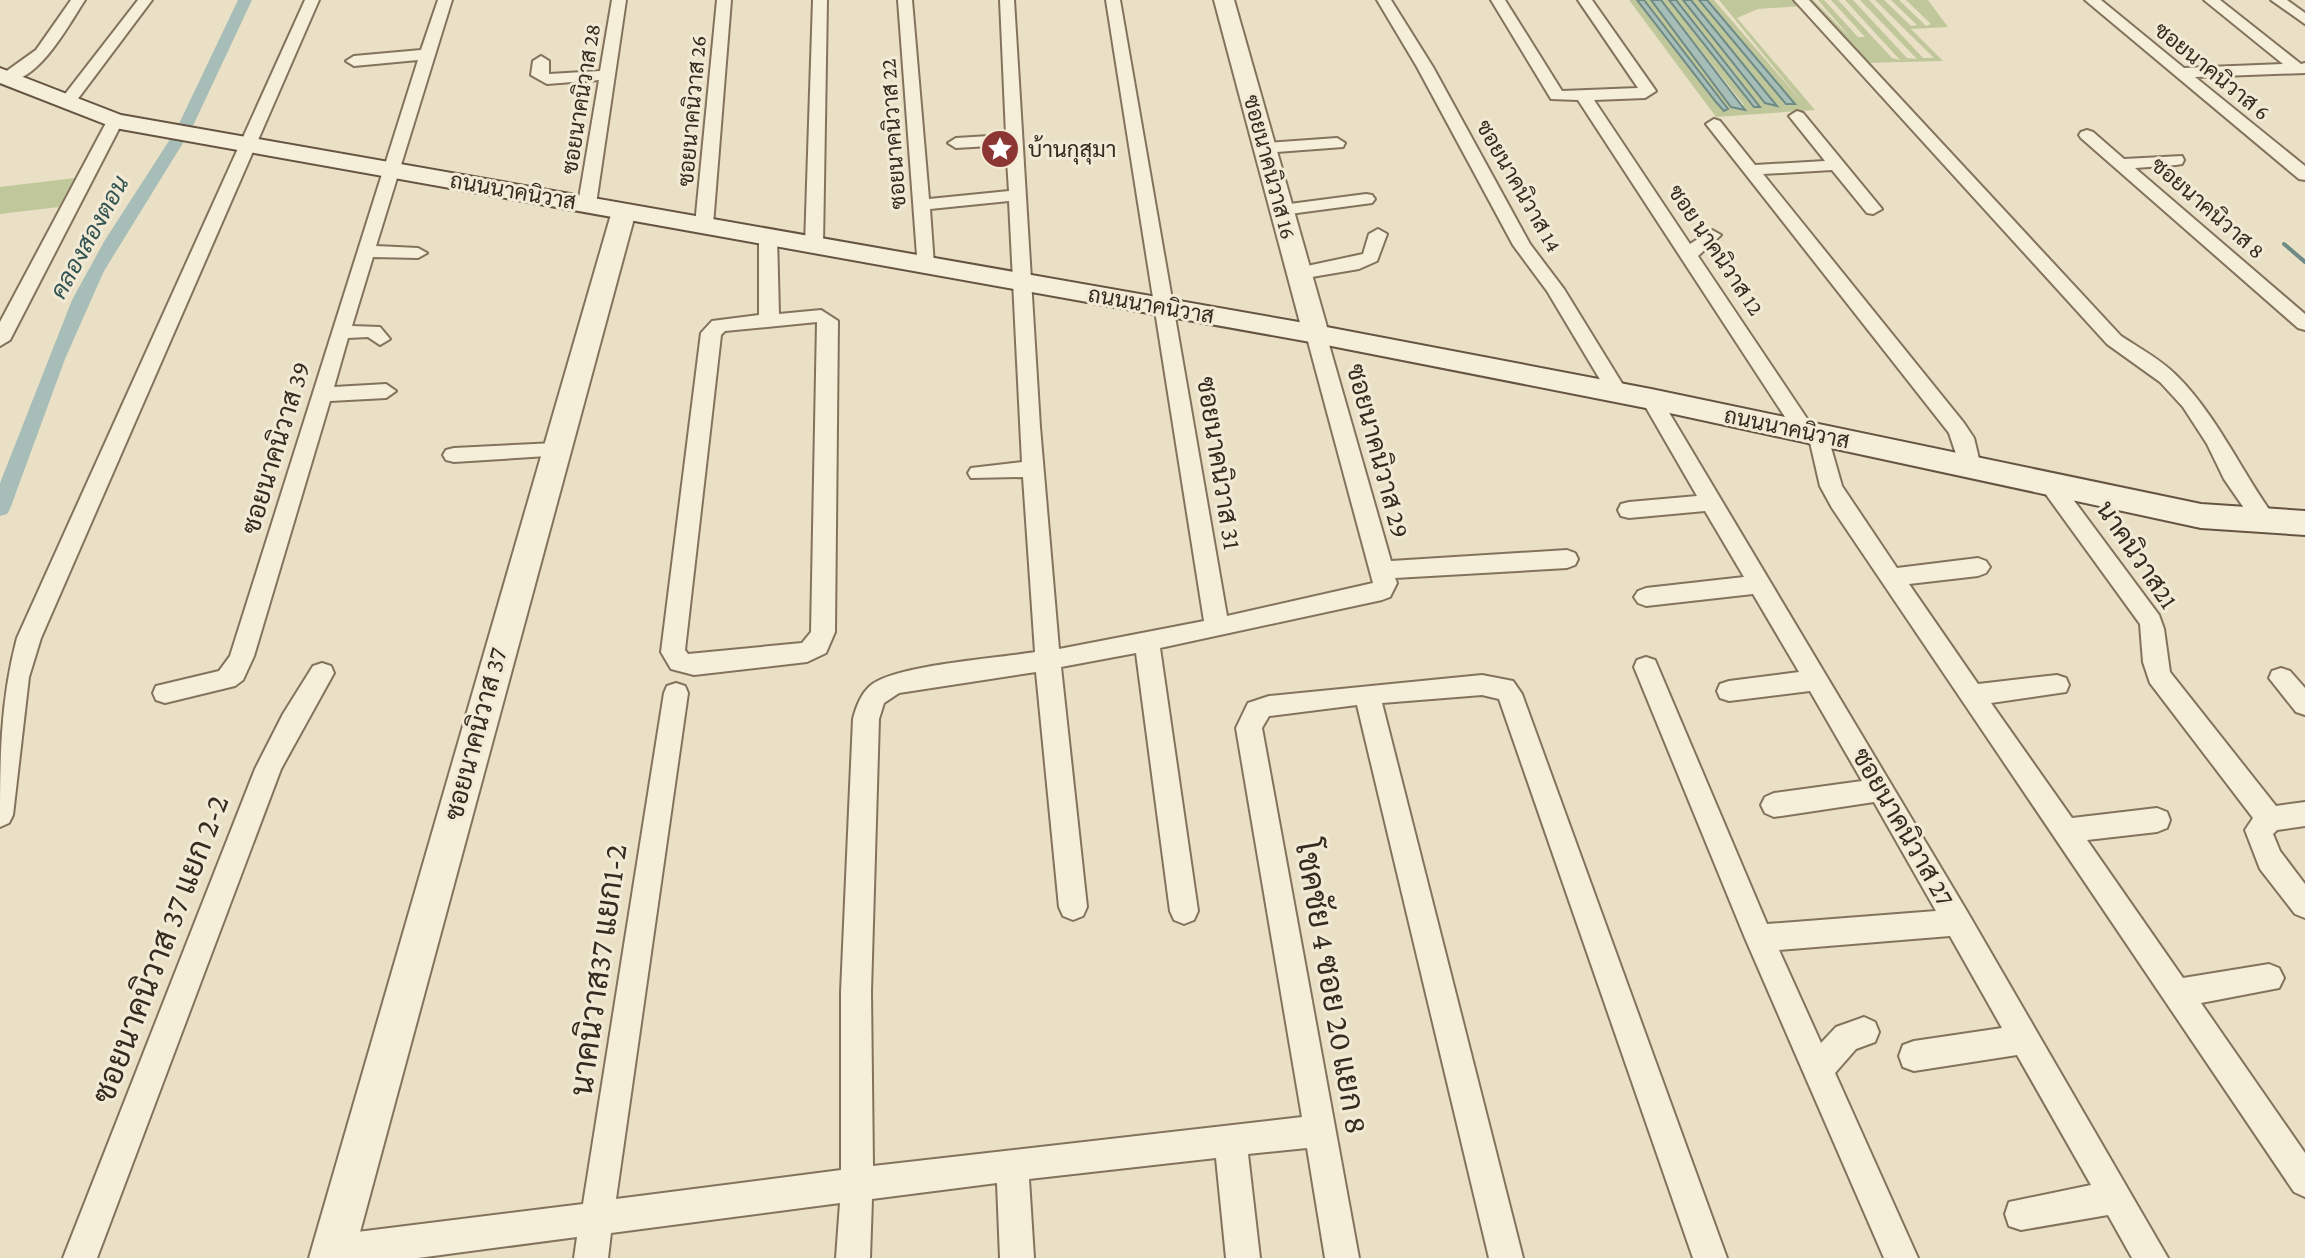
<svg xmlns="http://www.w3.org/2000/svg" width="2305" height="1258" font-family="'Crimson Pro',Sarabun,serif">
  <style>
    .green { fill: #c0c79b }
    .water { fill: #a7beb8; stroke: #6f8b85; stroke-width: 2 }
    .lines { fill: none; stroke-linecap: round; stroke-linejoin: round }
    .stream { stroke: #6f8b85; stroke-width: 4 }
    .canal { fill: #a7beb8; fill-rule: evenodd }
    .minor-casing { stroke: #83735d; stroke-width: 4 }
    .tertiary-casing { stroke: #83735d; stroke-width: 4 }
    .secondary-casing { stroke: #655441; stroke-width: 4 }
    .minor { fill: #f5eed8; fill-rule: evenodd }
    .tertiary { fill: #f5eed8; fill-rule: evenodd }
    .secondary { fill: #f5eed8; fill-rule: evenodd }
    .labels { text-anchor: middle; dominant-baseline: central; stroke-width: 6; stroke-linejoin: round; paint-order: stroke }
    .far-street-label { font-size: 22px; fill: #352b20; stroke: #f2ead5 }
    .far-poi-label { font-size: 22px; fill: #352b20; stroke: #f2ead5; text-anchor: start }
    .far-water-label { font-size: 24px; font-style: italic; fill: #315352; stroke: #f2ead5 }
    .street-label { font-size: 26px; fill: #352b20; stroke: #f2ead5 }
    .near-street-label { font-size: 32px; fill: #352b20; stroke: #f2ead5 }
  </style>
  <rect width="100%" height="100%" fill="#eae0c6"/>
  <!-- green -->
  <g class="green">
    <polygon points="1629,0 1637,0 1724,111 1727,108 1644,0 1651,0 1731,107 1744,105 1661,0 1669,0 1754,107 1737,76 1676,0 1683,0 1765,103 1775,106 1691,0 1699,0 1786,104 1792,105 1794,103 1707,0 1714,0 1803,103 1719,0 1796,0 1802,6 1758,9 1737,18 1815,110 1716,117"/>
    <polygon points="1804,0 1813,0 1851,38 1818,0 1824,0 1858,37 1865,37 1831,0 1838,0 1892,58 1900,60 1845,0 1853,0 1907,58 1917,59 1860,0 1869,0 1923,58 1934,58 1875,0 1884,0 1911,26 1917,25 1891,0 1899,0 1926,26 1931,24 1906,0 1928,0 1948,27 1911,29 1943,61 1864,63"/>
    <polygon points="75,178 59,207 0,214 0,187"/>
  </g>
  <!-- water -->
  <g class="water">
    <polygon points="1637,0 1644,0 1728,109 1724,111 1716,102"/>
    <polygon points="1651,0 1661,0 1745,110 1731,107"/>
    <polygon points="1669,0 1676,0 1760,107 1754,107"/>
    <polygon points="1683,0 1691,0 1777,106 1765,103"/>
    <polygon points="1699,0 1707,0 1795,104 1786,104"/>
  </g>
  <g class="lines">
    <!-- stream -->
    <polyline class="stream" points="2284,244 2305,262"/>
    <!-- canal -->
    <polygon class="canal" points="238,0 252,0 191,130 104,271 65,359 10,509 7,514 0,516 0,483 72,300 105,240 176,130"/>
    <!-- minor casing -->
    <g class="minor-casing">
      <g id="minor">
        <path d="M71,0h14c-16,24 -49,88 -84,81v-6l35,-25z"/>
        <polygon points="138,0 152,0 74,104 62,104 62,98"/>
        <path d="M305,0h14l-278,638 -12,39 -16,138 -4,8 -9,4c0,-67 0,-125 17,-189z"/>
        <polygon points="438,0 452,0 376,246 418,248 427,253 418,258 373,257 352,326 380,327 390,339 380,345 368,337 348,338 334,387 386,384 396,391 386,398 330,401 254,656 243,680 235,686 165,703 156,700 153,693 156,686 219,671 230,656 418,60 354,66 346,61 354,56 421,50"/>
        <polygon points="612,0 626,0 596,204 587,209 578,204 599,80 547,84 531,75 533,61 541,56 549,61 549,74 600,71"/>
        <polygon points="717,0 731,0 713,225 704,230 695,225"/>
        <polygon points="813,0 827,0 823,245 814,250 805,245"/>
        <path d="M898,0h14l17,199 80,-8 -3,-46 -50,3 -8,-5 8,-5 50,-3 -6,-135h14l26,427 19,222 145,-28 -98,-621h14l107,616 146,-33 -67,-249 10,-6 10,6 65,227 176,-11 8,3 3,6 -3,6 -8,3 -172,10 2,5 -7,14 -8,3 -222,48 38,263 -4,9 -10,4 -10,-4 -4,-9 -34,-258 -75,14 26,240 -4,9 -10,4 -10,-4 -4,-9 -23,-235 -137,21 -15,10 -5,16 -8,273 2,174 429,-49 -66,-389 12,-25 21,-7 213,-21 31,6 9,13 205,564h-34l-194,-559 -17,-4 -100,8 141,555h-34l-132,-553 -88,11 -7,12 97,530h-34l-18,-110 -59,6 12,104h-34l-10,-100 -187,21 5,79h-34l-3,-75 -125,16 -2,59h-34l4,-55 -229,30 -3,25h-34l3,-21 -159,21h-99l-3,-6 5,-12 12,-5 250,-31 81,-511 3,-7 9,-3 9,3 3,7 -72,506 225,-29v-178l12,-273c3,-12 8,-25 17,-33 23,-21 130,-28 165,-34l-12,-175 -52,1 -3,-5 3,-5 51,-6 -13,-261 -79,8 4,56 -2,4h-14z"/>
        <polygon points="1377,0 1391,0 1433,67 1530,244 1564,289 1628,393 1625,398 1611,398 1547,291 1513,245 1417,67"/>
        <polygon points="1491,0 1505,0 1562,91 1638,88 1578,0 1592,0 1656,91 1645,98 1594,100 1690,244 1712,230 1721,235 1698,256 1814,429 1826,430 1842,486 1897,568 1978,558 1986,561 1990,567 1986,573 1978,576 1909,584 1978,684 2057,675 2066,678 2069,685 2066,692 1991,703 2072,818 2157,808 2167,812 2170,820 2167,828 2157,832 2087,840 2183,978 2269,964 2279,968 2284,978 2279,988 2201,1003 2305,1153 2305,1197 2294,1192 1832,508 1820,486 1809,438 1798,437 1578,100 1551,99"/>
        <path d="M1794,0h15l312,336c18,12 41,24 56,40 40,40 63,93 96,139l3,6 -3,6h-16l-33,-48 -17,-35 -24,-37 -23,-25 -53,-38z"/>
        <polygon points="2085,0 2101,0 2184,68 2283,64 2204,0 2220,0 2301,64 2305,63 2305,73 2195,77 2305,166 2305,180 2299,179"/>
        <polygon points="2271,0 2287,0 2305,13 2305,24"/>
        <polygon points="1797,111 1803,113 1882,209 1873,214 1867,213 1832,170 1763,174 1964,423 1974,438 1981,467 1978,472 1962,472 1949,433 1706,124 1714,119 1720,121 1755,165 1825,161 1789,116"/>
        <polygon points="115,116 123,121 10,340 0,346 0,322 107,121"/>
        <polygon points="2087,130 2093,132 2124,159 2182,156 2184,160 2182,164 2176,165 2135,168 2305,314 2305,330 2298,328 2081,138 2079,135 2081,132"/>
        <polygon points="1337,138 1345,143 1343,147 1265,153 1257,148 1265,143"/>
        <polygon points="1366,194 1372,195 1375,199 1372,203 1282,215 1273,210 1282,205"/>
        <polygon points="1378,229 1387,234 1377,261 1359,269 1300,279 1291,273 1293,269 1363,254 1369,234"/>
        <path d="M768,231l9,5 2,78 42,-4 17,11 -3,311 -9,21 -19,9 -113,13 -23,-6 -10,-17 40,-319 11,-12 47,-6v-79zM817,322l-6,310 -9,11 -114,11 -3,-4 36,-315 4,-4z"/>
        <polygon points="1651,392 1658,394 1968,913 2168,1258 2132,1258 2108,1215 2021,1230 2009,1226 2005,1214 2009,1202 2091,1185 2017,1055 1914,1071 1903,1067 1899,1056 1903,1045 1914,1041 2002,1028 1950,936 1779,950 1821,1043 1836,1027 1864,1017 1875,1022 1879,1032 1875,1042 1856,1049 1835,1073 1918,1258 1884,1258 1745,938 1634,667 1637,660 1646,657 1655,660 1658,667 1767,924 1936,911 1874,802 1774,817 1765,813 1761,805 1765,797 1774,793 1862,781 1810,691 1729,701 1720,698 1717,691 1720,684 1729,681 1799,672 1753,594 1646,606 1638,603 1634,597 1638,591 1646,588 1744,577 1705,511 1629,518 1621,516 1618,510 1621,504 1629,502 1697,496 1641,399"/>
        <polygon points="555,443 563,445 566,450 563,455 454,462 446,460 443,455 446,450 454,448"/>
        <polygon points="2050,476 2058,479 2159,615 2164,629 2170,672 2276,806 2305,802 2305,826 2277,830 2273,834 2280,851 2305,884 2305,918 2295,914 2260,869 2245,830 2253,818 2150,683 2143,662 2140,624 2042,489 2039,484 2042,479"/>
        <polygon points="322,663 331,666 334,673 281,769 97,1258 63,1258 255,769 283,714 313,666"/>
        <polygon points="2281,668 2290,671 2305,688 2305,715 2296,712 2269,678 2272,671"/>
      </g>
    </g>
    <!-- tertiary casing -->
    <g class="tertiary-casing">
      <g id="tertiary">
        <polygon points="1214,0 1234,0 1329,334 1325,340 1316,342 1307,340 1303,334"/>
        <polygon points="624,204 632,206 636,211 353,1258 309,1258 612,211 616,206"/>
      </g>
    </g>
    <!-- secondary casing -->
    <g class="secondary-casing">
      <polygon id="secondary" points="0,68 121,115 1316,325 1651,389 2201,504 2305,511 2305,535 2201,528 1651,409 1316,343 115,128 0,83"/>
    </g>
    <!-- minor -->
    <use href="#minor" class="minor"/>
    <!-- tertiary -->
    <use href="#tertiary" class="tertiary"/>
    <!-- secondary -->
    <use href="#secondary" class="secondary"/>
  </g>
  <!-- icons -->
  <defs>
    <g id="sight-disc" transform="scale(2)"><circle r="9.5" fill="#8c3634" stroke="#f2ead5"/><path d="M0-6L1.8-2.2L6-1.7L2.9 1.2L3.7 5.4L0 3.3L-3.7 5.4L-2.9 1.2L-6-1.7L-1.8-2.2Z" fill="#fff"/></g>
  </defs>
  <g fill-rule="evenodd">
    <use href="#sight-disc" x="1000" y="149"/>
  </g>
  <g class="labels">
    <!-- far-street labels -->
    <g class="far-street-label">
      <text transform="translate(2212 71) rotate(39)">ซอยนาคนิวาส 6</text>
      <text transform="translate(581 99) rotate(-81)">ซอยนาคนิวาส 28</text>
      <text transform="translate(692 111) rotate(-85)">ซอยนาคนิวาส 26</text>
      <text transform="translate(893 134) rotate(-94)">ซอยนาคนิวาส 22</text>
      <text transform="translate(1270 167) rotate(75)">ซอยนาคนิวาส 16</text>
      <text transform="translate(1519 186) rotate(60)">ซอยนาคนิวาส 14</text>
      <text transform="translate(513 191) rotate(10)">ถนนนาคนิวาส</text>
      <text transform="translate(2208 208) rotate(41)">ซอยนาคนิวาส 8</text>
      <text transform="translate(1716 250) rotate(56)">ซอย นาคนิวาส 12</text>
      <text transform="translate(1151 305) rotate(10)">ถนนนาคนิวาส</text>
      <text transform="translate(1787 428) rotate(12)">ถนนนาคนิวาส</text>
    </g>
    <!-- far-poi labels -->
    <g class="far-poi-label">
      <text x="1028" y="149">บ้านกุสุมา</text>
    </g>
    <!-- far-water labels -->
    <g class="far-water-label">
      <text transform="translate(89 237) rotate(-61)">คลองสองตอน</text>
    </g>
    <!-- street labels -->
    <g class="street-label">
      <text transform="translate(276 448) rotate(-73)">ซอยนาคนิวาส 39</text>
      <text transform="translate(1378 451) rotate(75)">ซอยนาคนิวาส 29</text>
      <text transform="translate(1219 463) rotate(81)">ซอยนาคนิวาส 31</text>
      <text transform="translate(2137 555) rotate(56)">นาคนิวาส21</text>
      <text transform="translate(476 734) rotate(-75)">ซอยนาคนิวาส 37</text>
      <text transform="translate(1903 827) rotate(60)">ซอยนาคนิวาส 27</text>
    </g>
    <!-- near-street labels -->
    <g class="near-street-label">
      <text transform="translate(160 949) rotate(-69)">ซอยนาคนิวาส 37 แยก 2-2</text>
      <text transform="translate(598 970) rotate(-82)">นาคนิวาส37 แยก1-2</text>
      <text transform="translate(1332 987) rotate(80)">โชคชัย 4 ซอย 20 แยก 8</text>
    </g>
  </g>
</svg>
